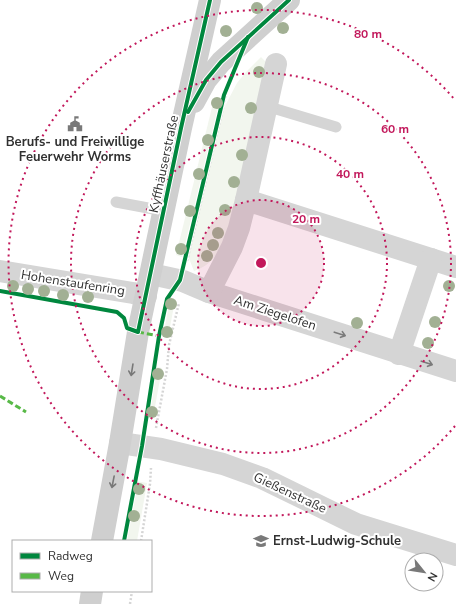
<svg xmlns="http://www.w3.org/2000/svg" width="456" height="604" font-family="'Nunito Sans',sans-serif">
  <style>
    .green { fill: #f2f6ee }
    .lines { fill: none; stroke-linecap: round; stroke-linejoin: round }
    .path { stroke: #d5d5d5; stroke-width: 2.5; stroke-dasharray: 2 2; stroke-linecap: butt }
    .service { stroke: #d5d5d5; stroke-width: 11 }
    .minor { stroke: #d5d5d5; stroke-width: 22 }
    .secondary { stroke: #cfcfcf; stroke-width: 22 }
    .quiet { stroke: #58b947; stroke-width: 3; stroke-dasharray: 6 3; stroke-linecap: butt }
    .cycleway-casing { stroke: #fff; stroke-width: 6 }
    .cycleway { stroke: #00873e; stroke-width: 4 }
    .tree { fill: #a2b094 }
    .oneway { stroke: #7b7b7b }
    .oneway2 { stroke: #787878 }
    .ring { fill: none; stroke: #c2185b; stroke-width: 2; stroke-dasharray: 2 4 }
    .labels { text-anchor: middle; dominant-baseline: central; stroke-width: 4; stroke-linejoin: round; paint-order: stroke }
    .poi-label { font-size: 13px; font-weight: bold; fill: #313131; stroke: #fff }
    .street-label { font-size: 13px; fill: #313131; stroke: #fff }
    .centre { fill: #c2185b; stroke: #fff; stroke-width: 2 }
    .ring-label { font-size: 12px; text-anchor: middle; font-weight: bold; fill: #c2185b; stroke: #fff; stroke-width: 4; stroke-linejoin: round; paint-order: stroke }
  </style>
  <rect width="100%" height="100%" fill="#fff"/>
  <!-- green -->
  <g class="green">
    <path d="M261,57l6,6 -38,168c-10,18 -14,33 -35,40l-6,-15 33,-139 4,-11 12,-23 9,-11z"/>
    <polygon points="214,99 220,101 182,257 176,255"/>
    <polygon points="170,299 175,300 168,338 163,337"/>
    <polygon points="157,367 162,368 153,418 147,417"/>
    <polygon points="136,481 147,483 137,541 125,541"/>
  </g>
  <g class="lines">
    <!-- path -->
    <g class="path">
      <polyline points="187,261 227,91"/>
      <polyline points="156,428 167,369 169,345 179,303"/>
      <polyline points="141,541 150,484 151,468"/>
      <polyline points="130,604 132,591"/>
    </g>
    <!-- service -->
    <g class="service">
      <polyline points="266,106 336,127"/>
      <polyline points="116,202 164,211"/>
    </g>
    <!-- minor -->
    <g class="minor">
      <polyline points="246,200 456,267"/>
      <polyline points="0,271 133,293 146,296"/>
      <polyline points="151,274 183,281 209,292 456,371"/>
      <polyline points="209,292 232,247 239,228 246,200 276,64"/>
      <polyline points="399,354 431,259"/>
      <polyline points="120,443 161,449 223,464 262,478 356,524 456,555"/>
    </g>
    <!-- secondary -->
    <g class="secondary">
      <polyline points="194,102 206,80 221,62 289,0"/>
      <polyline points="102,541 120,443 138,332 181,128 210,0"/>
      <polyline points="90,604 92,591"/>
    </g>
    <!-- quiet -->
    <g class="quiet">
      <polyline points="138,332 159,336"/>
      <polyline points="0,396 26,412"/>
    </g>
    <!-- cycleway casing -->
    <g class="cycleway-casing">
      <g id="cycleway">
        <polyline points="188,112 206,80 221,62 289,0"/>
        <polyline points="0,291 117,312 124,318 127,328 138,332 181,128 210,0"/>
        <polyline points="124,541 142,446 159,336 167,299 180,280 224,95 248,37"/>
      </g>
    </g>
    <!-- cycleway -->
    <use href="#cycleway" class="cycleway"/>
  </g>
  <!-- trees -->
  <g class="tree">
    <circle cx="257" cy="8" r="6"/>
    <circle cx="283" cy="28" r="6"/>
    <circle cx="226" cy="31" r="6"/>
    <circle cx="259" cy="72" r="6"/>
    <circle cx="217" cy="103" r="6"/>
    <circle cx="251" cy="108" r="6"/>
    <circle cx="208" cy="140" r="6"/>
    <circle cx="242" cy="155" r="6"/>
    <circle cx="199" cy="174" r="6"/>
    <circle cx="234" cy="182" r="6"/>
    <circle cx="225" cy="210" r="6"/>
    <circle cx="190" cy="211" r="6"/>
    <circle cx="218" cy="233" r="6"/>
    <circle cx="213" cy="245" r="6"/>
    <circle cx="181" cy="249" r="6"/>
    <circle cx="207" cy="256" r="6"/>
    <circle cx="13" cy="286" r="6"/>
    <circle cx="449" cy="286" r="6"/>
    <circle cx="28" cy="289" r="6"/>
    <circle cx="44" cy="291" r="6"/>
    <circle cx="63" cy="295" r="6"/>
    <circle cx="88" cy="297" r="6"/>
    <circle cx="171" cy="304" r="6"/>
    <circle cx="435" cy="322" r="6"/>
    <circle cx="357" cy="323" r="6"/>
    <circle cx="167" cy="332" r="6"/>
    <circle cx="428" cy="343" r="6"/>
    <circle cx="158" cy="374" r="6"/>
    <circle cx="152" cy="412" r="6"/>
    <circle cx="139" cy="489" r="6"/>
    <circle cx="134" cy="516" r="6"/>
  </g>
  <!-- one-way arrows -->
  <defs><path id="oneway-shaft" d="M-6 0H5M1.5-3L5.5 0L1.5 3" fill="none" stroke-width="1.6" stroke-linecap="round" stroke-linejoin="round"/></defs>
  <g class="oneway">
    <use href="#oneway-shaft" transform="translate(340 334) rotate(18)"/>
    <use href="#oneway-shaft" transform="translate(427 363) rotate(18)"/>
  </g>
  <g class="oneway2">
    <use href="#oneway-shaft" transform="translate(132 370) rotate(99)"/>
    <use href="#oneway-shaft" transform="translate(113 482) rotate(101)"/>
  </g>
  <!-- distance rings -->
  <circle cx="261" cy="263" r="63" fill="#c2185b" fill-opacity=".12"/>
  <g class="ring">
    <circle cx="261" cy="263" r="63"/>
    <circle cx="261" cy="263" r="126"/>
    <circle cx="261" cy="263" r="190"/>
    <path d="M455 426A253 253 0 1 1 455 100"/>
  </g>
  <!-- icons -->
  <defs>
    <g id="civic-bare" transform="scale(1.2)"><path d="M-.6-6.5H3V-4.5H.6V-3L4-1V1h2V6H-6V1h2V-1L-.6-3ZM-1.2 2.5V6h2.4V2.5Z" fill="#797979" stroke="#fff" stroke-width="2.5" paint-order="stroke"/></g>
    <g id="school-bare" transform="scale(1.2)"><path d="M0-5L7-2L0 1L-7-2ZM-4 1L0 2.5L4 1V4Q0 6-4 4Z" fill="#797979" stroke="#fff" stroke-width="2.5" paint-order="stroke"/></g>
  </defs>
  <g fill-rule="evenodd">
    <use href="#civic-bare" x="75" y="124"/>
    <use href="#school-bare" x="261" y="541"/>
  </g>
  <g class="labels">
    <!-- poi labels -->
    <g class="poi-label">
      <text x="75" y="142">Berufs- und Freiwillige<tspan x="75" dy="15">Feuerwehr Worms</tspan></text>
      <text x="273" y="541" text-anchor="start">Ernst-Ludwig-Schule</text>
    </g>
    <!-- street labels -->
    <g class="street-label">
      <text transform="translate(164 164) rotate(-78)">Kyffhäuserstraße</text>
      <text transform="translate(73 283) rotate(9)">Hohenstaufenring</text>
      <text transform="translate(275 313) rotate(18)">Am Ziegelofen</text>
      <text transform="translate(290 493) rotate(25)">Gießenstraße</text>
    </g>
  </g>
  <circle cx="261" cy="263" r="6" class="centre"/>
  <g class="ring-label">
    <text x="368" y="38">80 m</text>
    <text x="395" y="133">60 m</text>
    <text x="350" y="178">40 m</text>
    <text x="306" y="223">20 m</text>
  </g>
  <!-- legend -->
  <rect x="12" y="540" width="140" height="52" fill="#ffffff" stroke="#adadad"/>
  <rect x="20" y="553" width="20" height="6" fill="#00873e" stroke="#adadad"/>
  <text x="48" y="560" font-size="12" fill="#313131">Radweg</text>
  <rect x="20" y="573" width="20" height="6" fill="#58b947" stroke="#adadad"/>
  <text x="48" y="580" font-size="12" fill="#313131">Weg</text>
  <!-- north arrow -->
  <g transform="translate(424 572) rotate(120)"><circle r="19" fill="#ffffff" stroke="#adadad"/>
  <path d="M0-3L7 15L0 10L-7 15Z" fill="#797979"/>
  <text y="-6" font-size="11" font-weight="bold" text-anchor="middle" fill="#313131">N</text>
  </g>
</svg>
